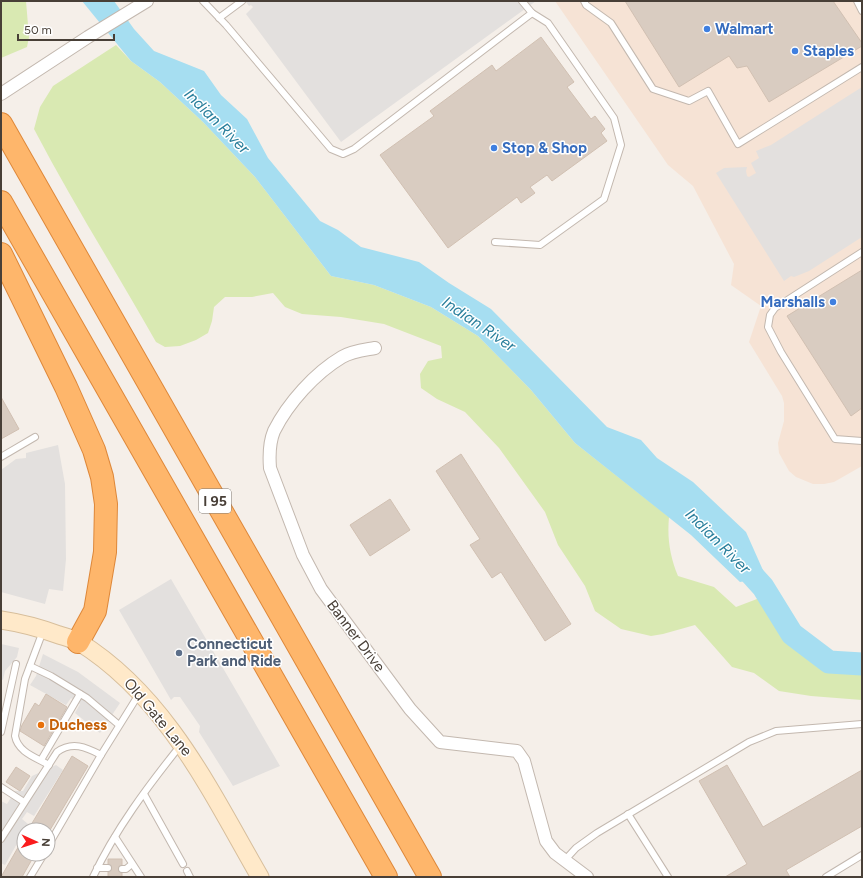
<svg xmlns="http://www.w3.org/2000/svg" width="863" height="878" font-family="Figtree,sans-serif">
  <style>
    .commercial { fill: #f6e3d5 }
    .green { fill: #d9e9b2 }
    .parking { fill: #e3e0de }
    .water { fill: #a6def1 }
    .lines { fill: none; stroke-linecap: round; stroke-linejoin: round }
    .river { stroke: #a6def1; stroke-width: 23 }
    .building { fill: #d9ccc1; stroke: #d1c0b2 }
    .lane-casing { stroke: #c3b8af; stroke-width: 8 }
    .street-casing { stroke: #c3b8af; stroke-width: 14 }
    .secondary-casing { stroke: #d7be9b; stroke-width: 19 }
    .highway-casing { stroke: #de883a; stroke-width: 24 }
    .lane { stroke: #fff; stroke-width: 6 }
    .street { stroke: #fff; stroke-width: 12 }
    .secondary { stroke: #ffe9c9; stroke-width: 17 }
    .highway { stroke: #feb66b; stroke-width: 22 }
    .shop-dot { fill: #3f7fe0; stroke: #fff; stroke-width: 1.5 }
    .service-dot { fill: #5c6f8a; stroke: #fff; stroke-width: 1.5 }
    .food-dot { fill: #e8710a; stroke: #fff; stroke-width: 1.5 }
    .labels { text-anchor: middle; dominant-baseline: central; stroke-width: 3; stroke-linejoin: round; paint-order: stroke }
    .shield { fill: #fff; stroke: #7f7973; stroke-width: 1 }
    .shield-label { font-size: 14px; font-weight: bold; fill: #483f37 }
    .shop-label { font-size: 15px; font-weight: bold; fill: #366cbe; stroke: #fff; text-anchor: start }
    .street-label { font-size: 15px; fill: #483f37; stroke: #fff }
    .service-label { font-size: 15px; font-weight: bold; fill: #4e5e75; stroke: #fff; text-anchor: start }
    .food-label { font-size: 15px; font-weight: bold; fill: #c56008; stroke: #fff; text-anchor: start }
    .water-label { font-size: 16px; font-style: italic; fill: #2a7f9c; stroke: #fff }
  </style>
  <rect width="100%" height="100%" fill="#f5efe9"/>
  <!-- commercial -->
  <polygon class="commercial" points="555,1 862,1 862,466 834,482 824,484 813,484 796,477 789,471 779,453 778,443 784,421 784,403 782,396 749,342 761,306 731,285 734,264 693,186 668,165"/>
  <!-- green -->
  <g class="green">
    <polygon points="1,1 26,1 29,37 27,47 1,58"/>
    <path d="M116,45l15,16 29,21 43,40 52,55 76,99 43,9 57,22 47,29 53,54 44,53 94,74c-2,22 1,39 9,59l36,11 22,20 21,-8 19,-1 19,24 6,12 17,26 19,6 25,4v30l-51,-4 -32,-5 -25,-18 -22,-6 -37,-42 -32,9 -12,2 -30,-7 -26,-18 -10,-25 -27,-41 -13,-33 -46,-64 -34,-36 -28,-13 -16,-11 -1,-14 8,-13 14,-3 -1,-12 -57,-22 -43,-7 -39,-3 -17,-7 -12,-14 -21,4h-27l-11,10 -2,14 -4,12 -12,7 -16,6 -15,1 -9,-5c-40,-71 -84,-140 -122,-213l6,-22 13,-21z"/>
  </g>
  <!-- parking -->
  <g class="parking">
    <polygon points="245,1 536,1 341,142 246,14 253,7 251,5 249,6"/>
    <polygon points="862,87 862,237 809,271 794,277 791,276 784,281 716,173 724,168 747,167 746,171 747,176 749,177 756,173 751,163 759,158 756,151 771,145"/>
    <polygon points="58,445 65,484 66,559 63,591 49,589 45,604 1,592 1,470 16,459 26,458 26,453"/>
    <polygon points="171,579 280,766 233,786 199,732 200,726 180,697 174,697 171,700 119,610"/>
    <polygon points="1,644 19,648 17,657 5,671 3,680 1,679"/>
    <polygon points="43,654 78,672 120,703 100,733 75,713 80,704 71,698 66,705 30,685 36,676"/>
    <polygon points="56,765 63,770 34,816 27,812 22,819 28,824 5,865 1,863 1,801 7,804 15,791 23,791 32,776"/>
  </g>
  <!-- water -->
  <polygon class="water" points="82,1 114,1 134,29 154,51 204,71 221,95 247,119 268,158 320,221 338,230 361,247 419,262 449,283 491,309 607,427 641,440 657,458 693,482 746,532 766,577 740,582 691,535 575,443 531,390 478,336 431,307 374,285 331,276 255,177 203,122 160,82 131,61"/>
  <g class="lines">
    <!-- river -->
    <polyline class="river" points="735,556 763,587 792,634 829,662 862,664"/>
  </g>
  <!-- building -->
  <g class="building">
    <polygon points="625,1 833,1 862,43 862,46 769,102 747,66 737,68 729,56 679,87"/>
    <polygon points="541,37 574,82 567,87 591,119 595,116 605,129 601,133 607,141 552,181 547,175 530,187 535,193 521,203 517,197 448,248 380,155 434,116 430,111 492,65 496,71"/>
    <polygon points="862,270 862,408 851,416 787,316"/>
    <polygon points="1,397 19,429 1,439"/>
    <polygon points="461,454 571,624 545,641 501,572 492,578 470,545 480,539 436,471"/>
    <polygon points="390,499 410,530 370,556 350,525"/>
    <polygon points="46,694 67,707 44,746 20,731 22,725 35,703 39,706"/>
    <polygon points="72,756 88,766 50,830 28,830"/>
    <polygon points="727,765 763,827 862,770 862,826 786,870 790,877 725,877 747,864 699,781"/>
    <polygon points="16,767 30,776 20,791 6,782"/>
    <polygon points="24,837 24,854 35,854 22,877 1,877"/>
    <polygon points="108,859 122,859 122,865 118,869 122,873 122,877 108,877 108,872 112,868 108,864"/>
  </g>
  <g class="lines">
    <!-- lane casing -->
    <g class="lane-casing">
      <g id="lane">
        <polyline points="203,1 226,25 331,149 343,154 354,149 532,13 522,1"/>
        <polyline points="584,1 586,5 611,23 653,89 689,101 708,91 738,144 862,67"/>
        <polyline points="857,1 862,11"/>
        <polyline points="219,18 242,1"/>
        <polyline points="495,242 540,245 604,199 621,145 614,118 548,23 532,13"/>
        <polyline points="862,252 775,308 770,315 768,327 781,352 835,439 862,441"/>
        <polyline points="1,457 35,437"/>
        <path d="M43,631l-18,48 -10,57c3,16 20,21 34,29"/>
        <polyline points="30,666 51,676 87,698 119,725"/>
        <polyline points="1,732 16,664"/>
        <polyline points="41,760 80,694"/>
        <polyline points="1,787 24,802"/>
        <polyline points="144,794 183,864"/>
        <polyline points="628,814 668,877"/>
        <polyline points="115,837 141,877"/>
        <path d="M1,839l56,-87c15,-11 29,-5 44,3l38,-61"/>
        <polyline points="48,846 101,755"/>
        <polyline points="565,860 576,848 597,833 749,742 776,731 862,724"/>
        <polyline points="97,868 108,868"/>
        <polyline points="122,869 126,869 132,864"/>
        <polyline points="187,871 190,877"/>
        <polyline points="30,877 44,854"/>
        <path d="M93,877c22,-47 55,-91 87,-131"/>
        <polyline points="826,877 862,855"/>
      </g>
    </g>
    <!-- street casing -->
    <g class="street-casing">
      <g id="street">
        <polyline points="1,94 88,37 147,1"/>
        <path d="M375,348c-11,2 -23,3 -33,9 -27,16 -54,46 -68,74 -5,12 -5,24 -4,37l33,87 18,34 89,120 30,33 77,9 7,10 22,80 9,12 32,24"/>
      </g>
    </g>
    <!-- secondary casing -->
    <g class="secondary-casing">
      <path id="secondary" d="M1,620c20,3 39,8 58,15 7,2 14,4 20,7 87,54 132,150 181,235"/>
    </g>
    <!-- highway casing -->
    <g class="highway-casing">
      <g id="highway">
        <polyline points="1,124 430,877"/>
        <polyline points="1,202 386,877"/>
        <polyline points="1,254 66,387 94,450 102,477 106,504 105,552 95,611 78,642"/>
      </g>
    </g>
    <!-- lane -->
    <use href="#lane" class="lane"/>
    <!-- street -->
    <use href="#street" class="street"/>
    <!-- secondary -->
    <use href="#secondary" class="secondary"/>
    <!-- highway -->
    <use href="#highway" class="highway"/>
  </g>
  <!-- markers -->
  <g class="shop-dot">
    <circle cx="707" cy="29" r="4"/>
    <circle cx="795" cy="51" r="4"/>
    <circle cx="494" cy="148" r="4"/>
    <circle cx="833" cy="302" r="4"/>
  </g>
  <circle class="service-dot" cx="179" cy="653" r="4"/>
  <circle class="food-dot" cx="41" cy="725" r="4"/>
  <g class="labels">
    <!-- shield labels -->
    <rect class="shield" x="199" y="489" width="32" height="24" rx="3"/>
    <g class="shield-label">
      <text x="215" y="501">I 95</text>
    </g>
    <!-- shop labels -->
    <g class="shop-label">
      <text x="715" y="29">Walmart</text>
      <text x="803" y="51">Staples</text>
      <text x="502" y="148">Stop &amp; Shop</text>
      <text x="825" y="302" text-anchor="end">Marshalls</text>
    </g>
    <!-- street labels -->
    <g class="street-label">
      <text transform="translate(356 636) rotate(53)">Banner Drive</text>
      <text transform="translate(158 717) rotate(50)">Old Gate Lane</text>
    </g>
    <!-- service labels -->
    <g class="service-label">
      <text x="187" y="644">Connecticut<tspan x="187" dy="17">Park and Ride</tspan></text>
    </g>
    <!-- food labels -->
    <g class="food-label">
      <text x="49" y="725">Duchess</text>
    </g>
    <!-- water labels -->
    <g class="water-label">
      <text transform="translate(217 121) rotate(45)">Indian River</text>
      <text transform="translate(479 324) rotate(34)">Indian River</text>
      <text transform="translate(718 541) rotate(45)">Indian River</text>
    </g>
  </g>
  <!-- border -->
  <rect width="863" height="878" fill="none" stroke="#483f37" stroke-width="4"/>
  <!-- north arrow -->
  <g transform="translate(36 842) rotate(93)"><circle r="19" fill="#ffffff" stroke="#b6b2af"/>
  <path d="M0-3L7 15L0 10L-7 15Z" fill="#fa1b1d"/>
  <text y="-6" font-size="11" font-weight="bold" text-anchor="middle" fill="#483f37">N</text>
  </g>
  <!-- scale -->
  <path d="M18 34v6h96v-6" fill="none" stroke="#483f37" stroke-width="2"/>
  <text x="24" y="34" font-size="12" fill="#483f37" stroke="#ffffff" stroke-width="3" paint-order="stroke">50 m</text>
</svg>
